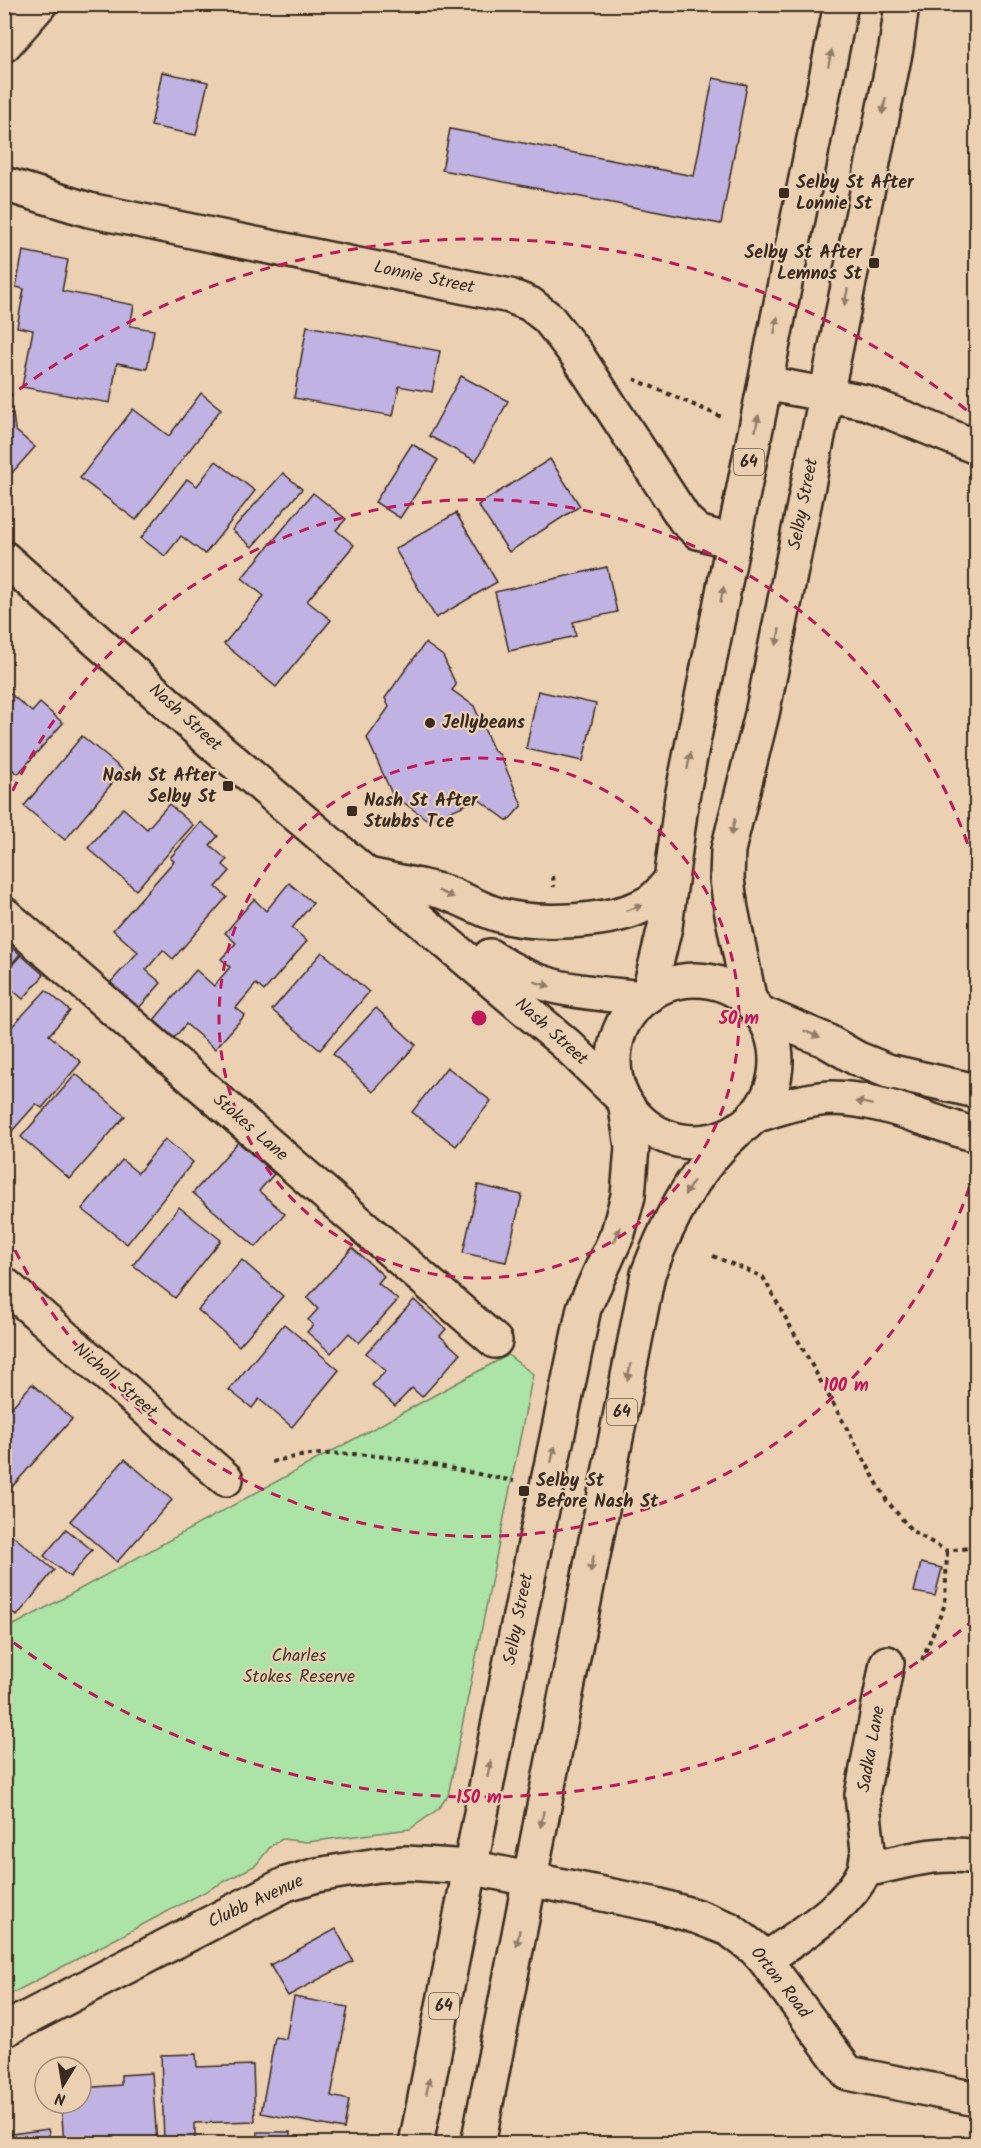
<svg xmlns="http://www.w3.org/2000/svg" width="981" height="2148" font-family="Kalam,sans-serif">
  <style>
    .green { fill: #ace3a6; stroke: #748662; stroke-width: 1.5 }
    .building { fill: #c0b2e3; stroke: #3b2a1e; stroke-width: 1.5 }
    .lines { fill: none; stroke-linecap: round; stroke-linejoin: round }
    .minor-casing { stroke: #3b2a1e; stroke-width: 38 }
    .major-casing { stroke: #3b2a1e; stroke-width: 38 }
    .path { stroke: #3b2a1e; stroke-width: 4; stroke-dasharray: 4.5 4.5; stroke-linecap: butt }
    .minor { stroke: #ebd0b2; stroke-width: 33 }
    .major { stroke: #ebd0b2; stroke-width: 33 }
    .oneway { fill: #937d68 }
    .ring { fill: none; stroke: #c2185b; stroke-width: 3; stroke-dasharray: 10 8 }
    .poi-dot { fill: #3b2a1e; stroke: #ebd0b2; stroke-width: 2 }
    .labels { text-anchor: middle; dominant-baseline: central; stroke-width: 4.5; stroke-linejoin: round; paint-order: stroke }
    .shield { fill: #ebd0b2; stroke: #705c4a; stroke-width: 1.5 }
    .shield-label { font-size: 16px; font-weight: bold; fill: #3b2a1e }
    .poi-label { font-size: 18px; font-weight: bold; fill: #3b2a1e; stroke: #ebd0b2; text-anchor: start }
    .street-label { font-size: 18px; fill: #3b2a1e; stroke: #ebd0b2 }
    .park-label { font-size: 18px; fill: #463c2c; stroke: #ebd0b2 }
    .centre { fill: #c2185b; stroke: #ebd0b2; stroke-width: 3 }
    .ring-label { font-size: 18px; text-anchor: middle; font-weight: bold; fill: #c2185b; stroke: #ebd0b2; stroke-width: 4.5; stroke-linejoin: round; paint-order: stroke }
  </style>
  <rect width="100%" height="100%" fill="#ebd0b2"/>
  <filter id="ink" filterUnits="userSpaceOnUse"><feTurbulence type="fractalNoise" baseFrequency=".0167" numOctaves="2"/><feDisplacementMap in="SourceGraphic" scale="12" xChannelSelector="R" yChannelSelector="G"/><feConvolveMatrix kernelMatrix="1 2 1 2 8 2 1 2 1" color-interpolation-filters="sRGB"/></filter>
  <g filter="url(#ink)">
    <!-- green -->
    <polygon class="green" points="508,1355 533,1374 448,1796 437,1810 410,1829 307,1842 282,1839 271,1846 256,1865 5,1997 5,1630"/>
    <!-- building -->
    <g class="building">
      <polygon points="162,72 208,82 196,135 151,126"/>
      <polygon points="713,78 747,85 721,224 442,170 450,129 694,176"/>
      <polygon points="23,251 68,260 62,291 134,305 130,326 154,330 147,369 117,363 110,403 22,387 33,330 17,327 24,289 16,287"/>
      <polygon points="307,326 440,351 432,392 399,386 393,416 294,398"/>
      <polygon points="461,376 508,401 476,461 429,436"/>
      <polygon points="201,393 221,409 136,520 80,478 133,409 169,436"/>
      <polygon points="13,413 15,430 35,447 11,474 4,468 4,414"/>
      <polygon points="412,444 438,460 400,518 375,502"/>
      <polygon points="550,459 580,506 509,552 478,505"/>
      <polygon points="216,461 255,491 205,554 181,536 165,556 141,538 187,479 197,486"/>
      <polygon points="283,473 302,489 252,547 232,530"/>
      <polygon points="313,493 346,519 336,530 354,545 307,601 331,620 276,687 224,644 264,596 242,578"/>
      <polygon points="456,513 497,582 436,618 395,549"/>
      <polygon points="607,567 617,612 573,622 576,636 509,651 495,592"/>
      <polygon points="425,643 443,656 456,685 452,690 474,706 494,751 500,755 522,805 508,821 478,799 429,821 392,794 367,738 389,707 385,698"/>
      <polygon points="7,691 32,712 40,703 63,723 18,774 4,763 4,694"/>
      <polygon points="538,691 596,704 583,761 526,749"/>
      <polygon points="82,736 123,770 65,840 24,806"/>
      <polygon points="169,804 193,825 136,890 88,848 123,808 147,829"/>
      <polygon points="201,822 218,836 210,845 227,860 223,865 230,871 216,887 227,897 173,959 163,950 146,970 161,983 139,1008 110,983 138,952 113,930 174,861 170,858"/>
      <polygon points="289,883 313,903 292,928 307,941 264,991 256,984 236,1008 245,1015 215,1049 186,1024 174,1038 154,1020 196,970 214,986 230,967 221,959 236,943 225,933 254,899 266,911"/>
      <polygon points="4,941 20,954 4,973"/>
      <polygon points="322,952 369,992 320,1050 272,1010"/>
      <polygon points="21,955 44,975 23,999 4,983 4,974"/>
      <polygon points="46,990 70,1011 49,1035 81,1062 42,1108 36,1104 4,1140 4,1035"/>
      <polygon points="376,1008 416,1045 373,1092 333,1054"/>
      <polygon points="447,1067 491,1101 456,1146 412,1112"/>
      <polygon points="76,1074 125,1116 70,1179 21,1137"/>
      <polygon points="165,1139 193,1162 127,1244 82,1209 122,1160 138,1173"/>
      <polygon points="238,1142 274,1174 259,1191 285,1214 256,1247 193,1193"/>
      <polygon points="478,1185 522,1195 506,1262 463,1253"/>
      <polygon points="179,1207 221,1240 175,1298 133,1265"/>
      <polygon points="352,1248 384,1276 378,1283 398,1300 359,1343 349,1333 331,1353 307,1332 313,1325 308,1320 318,1309 307,1298"/>
      <polygon points="242,1260 283,1296 239,1346 198,1310"/>
      <polygon points="414,1300 446,1329 440,1336 460,1354 422,1397 412,1388 395,1406 372,1385 386,1371 366,1353"/>
      <polygon points="284,1324 339,1370 292,1427 259,1399 252,1408 229,1390"/>
      <polygon points="32,1384 72,1419 4,1496 4,1416"/>
      <polygon points="125,1459 172,1500 117,1562 70,1521"/>
      <polygon points="66,1529 92,1550 70,1577 44,1556"/>
      <polygon points="12,1535 54,1570 17,1616 4,1606 4,1545"/>
      <polygon points="921,1563 942,1568 935,1596 914,1592"/>
      <polygon points="336,1929 353,1961 288,1996 270,1965"/>
      <polygon points="294,1997 348,2007 331,2096 349,2100 344,2129 261,2113 275,2037 286,2039"/>
      <polygon points="196,2054 197,2067 253,2065 255,2121 195,2123 195,2140 164,2141 161,2055"/>
      <polygon points="152,2073 157,2144 64,2144 61,2103 81,2103 81,2088 121,2085 121,2075"/>
      <polygon points="48,2129 51,2144 4,2144 4,2135"/>
      <rect x="258" y="2132" width="32" height="12"/>
    </g>
    <g class="lines">
      <!-- minor casing -->
      <g class="minor-casing">
        <g id="minor">
          <polyline points="4,45 40,4"/>
          <polyline points="4,184 89,210 510,296 530,304 548,318 577,355 685,520 698,532 733,542"/>
          <polyline points="765,383 865,402 976,447"/>
          <polyline points="4,914 495,1341"/>
          <polyline points="758,1012 825,1040 856,1058 888,1071 976,1091"/>
          <path d="M754,1116c26,-8 51,-17 78,-18 48,0 98,24 144,37"/>
          <polyline points="4,1284 226,1479"/>
          <polyline points="865,1870 868,1851 862,1795 887,1663"/>
          <path d="M765,1960c35,-26 81,-50 100,-90 39,-8 73,-20 111,-13"/>
          <polyline points="4,2030 286,1884 317,1875 378,1865 406,1863 470,1867 657,1905 698,1917 729,1929 754,1948 765,1960 848,2073 976,2099"/>
        </g>
      </g>
      <!-- major casing -->
      <g class="major-casing">
        <g id="major">
          <polyline points="4,558 219,749 566,1044 622,1098"/>
          <path d="M373,876c22,5 45,9 67,15 19,5 38,18 59,24 38,11 115,8 149,-12 9,-5 15,-14 22,-22"/>
          <path d="M490,956c54,37 91,35 154,42"/>
          <circle cx="695" cy="1061" r="81"/>
          <polyline points="648,996 665,927 682,797 841,4"/>
          <polyline points="750,1002 731,909 727,879 728,850 762,714 896,48 902,4"/>
          <polyline points="416,2144 516,1635 584,1308 618,1233 628,1196 632,1147 625,1101"/>
          <path d="M478,2144l170,-870c21,-55 47,-107 92,-146"/>
        </g>
      </g>
      <!-- path -->
      <g class="path">
        <polyline points="634,379 724,418"/>
        <polyline points="553,876 554,887"/>
        <polyline points="713,1256 763,1277 887,1501 912,1531 947,1551 976,1547"/>
        <path d="M272,1462c78,-22 164,5 242,19"/>
        <polyline points="922,1660 945,1604 947,1551"/>
      </g>
      <!-- minor -->
      <use href="#minor" class="minor"/>
      <!-- major -->
      <use href="#major" class="major"/>
    </g>
    <!-- one-way arrows -->
    <defs><path id="oneway-solid" d="M-6-.8H1V-3.2L6.5 0L1 3.2V.8H-6Z" transform="scale(1.5)"/></defs>
    <g class="oneway">
      <use href="#oneway-solid" transform="translate(830 58) rotate(-78)"/>
      <use href="#oneway-solid" transform="translate(884 106) rotate(101)"/>
      <use href="#oneway-solid" transform="translate(846 297) rotate(101)"/>
      <use href="#oneway-solid" transform="translate(776 325) rotate(-79)"/>
      <use href="#oneway-solid" transform="translate(757 423) rotate(-79)"/>
      <use href="#oneway-solid" transform="translate(722 595) rotate(-79)"/>
      <use href="#oneway-solid" transform="translate(778 637) rotate(101)"/>
      <use href="#oneway-solid" transform="translate(689 761) rotate(-79)"/>
      <use href="#oneway-solid" transform="translate(733 827) rotate(102)"/>
      <use href="#oneway-solid" transform="translate(446 894) rotate(23)"/>
      <use href="#oneway-solid" transform="translate(634 908) rotate(-18)"/>
      <use href="#oneway-solid" transform="translate(542 984) rotate(16)"/>
      <use href="#oneway-solid" transform="translate(812 1034) rotate(23)"/>
      <use href="#oneway-solid" transform="translate(864 1103) rotate(-168)"/>
      <use href="#oneway-solid" transform="translate(689 1188) rotate(122)"/>
      <use href="#oneway-solid" transform="translate(617 1235) rotate(-69)"/>
      <use href="#oneway-solid" transform="translate(629 1372) rotate(101)"/>
      <use href="#oneway-solid" transform="translate(553 1454) rotate(-78)"/>
      <use href="#oneway-solid" transform="translate(592 1564) rotate(101)"/>
      <use href="#oneway-solid" transform="translate(489 1769) rotate(-79)"/>
      <use href="#oneway-solid" transform="translate(542 1819) rotate(101)"/>
      <use href="#oneway-solid" transform="translate(518 1938) rotate(101)"/>
      <use href="#oneway-solid" transform="translate(428 2086) rotate(-78)"/>
    </g>
  </g>
  <!-- distance rings -->
  <g class="ring">
    <circle cx="479" cy="1018" r="260"/>
    <path d="M975 1170A519 519 0 0 1 5 1229M5 807A519 519 0 0 1 975 866"/>
    <path d="M975 1619A779 779 0 0 1 5 1636M5 400A779 779 0 0 1 975 417"/>
  </g>
  <!-- markers -->
  <g class="poi-dot">
    <rect x="778" y="187" width="12" height="12" rx="3"/>
    <rect x="868" y="257" width="12" height="12" rx="3"/>
    <circle cx="430" cy="723" r="6"/>
    <rect x="222" y="780" width="12" height="12" rx="3"/>
    <rect x="346" y="805" width="12" height="12" rx="3"/>
    <rect x="518" y="1485" width="12" height="12" rx="3"/>
  </g>
  <g class="labels">
    <!-- shield labels -->
    <g class="shield">
      <rect x="734" y="449" width="30" height="26" rx="4.5"/>
      <rect x="607" y="1399" width="30" height="26" rx="4.5"/>
      <rect x="429" y="1993" width="30" height="26" rx="4.5"/>
    </g>
    <g class="shield-label">
      <text x="749" y="462">64</text>
      <text x="622" y="1412">64</text>
      <text x="444" y="2006">64</text>
    </g>
    <!-- poi labels -->
    <g class="poi-label">
      <text x="796" y="183">Selby St After<tspan x="796" dy="21">Lonnie St</tspan></text>
      <text x="862" y="253" text-anchor="end">Selby St After<tspan x="862" dy="21">Lemnos St</tspan></text>
      <text x="442" y="723">Jellybeans</text>
      <text x="216" y="776" text-anchor="end">Nash St After<tspan x="216" dy="21">Selby St</tspan></text>
      <text x="364" y="801">Nash St After<tspan x="364" dy="21">Stubbs Tce</tspan></text>
      <text x="536" y="1481">Selby St<tspan x="536" dy="21">Before Nash St</tspan></text>
    </g>
    <!-- street labels -->
    <g class="street-label">
      <text transform="translate(424 278) rotate(12)">Lonnie Street</text>
      <text transform="translate(804 504) rotate(-79)">Selby Street</text>
      <text transform="translate(185 718) rotate(42)">Nash Street</text>
      <text transform="translate(551 1032) rotate(42)">Nash Street</text>
      <text transform="translate(250 1128) rotate(41)">Stokes Lane</text>
      <text transform="translate(115 1381) rotate(41)">Nicholl Street</text>
      <text transform="translate(519 1619) rotate(-79)">Selby Street</text>
      <text transform="translate(872 1749) rotate(-80)">Sadka Lane</text>
      <text transform="translate(256 1902) rotate(-25)">Clubb Avenue</text>
      <text transform="translate(780 1983) rotate(52)">Orton Road</text>
    </g>
    <!-- park labels -->
    <g class="park-label">
      <text x="299" y="1656">Charles<tspan x="299" dy="21">Stokes Reserve</tspan></text>
    </g>
  </g>
  <circle cx="479" cy="1018" r="9" class="centre"/>
  <g class="ring-label">
    <text x="739" y="1024">50 m</text>
    <text x="846" y="1391">100 m</text>
    <text x="479" y="1803">150 m</text>
  </g>
  <!-- margin -->
  <rect width="981" height="2148" fill="none" stroke="#ebd0b2" stroke-width="24"/>
  <rect x="12" y="12" width="957" height="2124" fill="none" stroke="#3b2a1e" stroke-width="2" filter="url(#ink)"/>
  <!-- north arrow -->
  <g transform="translate(63 2085) rotate(191)"><circle r="28" fill="#ebd0b2" stroke="#a58e77" stroke-width="1.5"/>
  <path d="M0-4.5L10 22L0 15L-10 22Z" fill="#3b2a1e"/>
  <text y="-9" font-size="16" font-weight="bold" text-anchor="middle" fill="#3b2a1e">N</text>
  </g>
</svg>
